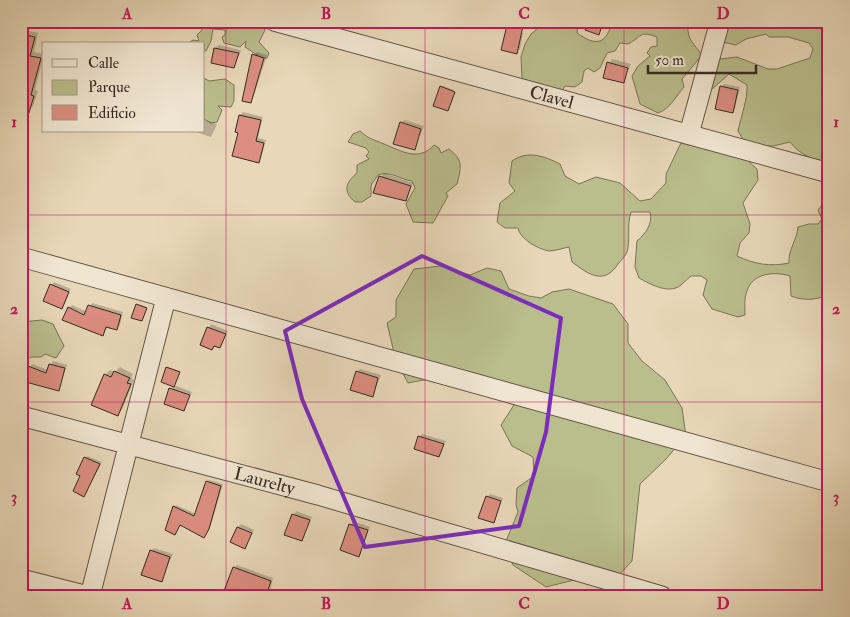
<svg xmlns="http://www.w3.org/2000/svg" width="850" height="617" font-family="'IM FELL Double Pica',serif">
  <style>
    .green { fill: #babd8c; stroke: #787456 }
    .shadow { fill: #0003 }
    .building { fill: #dc8e80; stroke: #352a20 }
    .lines { fill: none; stroke-linecap: round; stroke-linejoin: round }
    .minor-casing { stroke: #625546; stroke-width: 21 }
    .minor { stroke: #f0e5d1; stroke-width: 19 }
    .marked { fill: none; stroke: #7b2cbf; stroke-width: 4; stroke-linejoin: round }
    .grid { fill: none; stroke: #c2185b; stroke-width: 1; stroke-opacity: 0.55 }
    .labels { text-anchor: middle; dominant-baseline: central; stroke-width: 4; stroke-linejoin: round; paint-order: stroke }
    .street-label { font-size: 18px; fill: #352a20; stroke: #f0e5d1 }
    .neatline { fill: none; stroke: #c2185b; stroke-width: 2 }
    .grid-label { font-size: 16px; text-anchor: middle; font-weight: bold; fill: #c2185b }
  </style>
  <rect width="100%" height="100%" fill="#e8d7b8"/>
  <filter id="stains"><feTurbulence type="fractalNoise" baseFrequency=".004" numOctaves="4"/><feColorMatrix values="0 0 0 0 .2 0 0 0 0 .09 0 0 0 0 .02 0 0 0 .5 -.17"/></filter>
  <radialGradient id="worn" r=".72"><stop offset=".6" stop-color="#630" stop-opacity="0"/><stop offset="1" stop-color="#630" stop-opacity=".3"/></radialGradient>
  <!-- green -->
  <g class="green">
    <polygon points="201,21 240,21 248,27 261,23 265,30 259,42 269,53 267,58 262,58 245,47 246,41 240,47 224,43 222,37 225,35 225,30 213,29 211,41 206,51 204,51 204,44 187,44 193,40 199,41 197,35 202,30"/>
    <path d="M539,21h39l-1,12c17,12 28,13 34,-8h6l3,-4h44l12,5 12,-1c-1,16 6,18 14,30l-20,24 2,8c-8,9 -14,22 -26,26l-18,-9 -8,-28 6,-10 12,-10 -3,-3 4,-6 6,-1v-9c-18,-7 -15,0 -29,7l-8,-1 -5,8 -8,2 -7,15 -6,4 -6,-4 -4,3 -2,11 -7,5 -10,-1 -5,8 -34,-11 -4,-5 -1,-21 4,-13 6,-10 5,-4z"/>
    <path d="M720,21h109v142c-16,-3 -29,-8 -39,-21l-17,4h-26l-9,-15c3,-15 10,-32 9,-46l-18,-11 -28,25 2,-28 17,-12 17,-2 31,12h9l33,-11 3,-9 -4,-6 -21,-6h-19l-3,-3 -20,5 -10,6 -14,-3z"/>
    <polygon points="204,78 209,81 225,79 234,85 234,101 231,107 218,106 222,110 217,122 211,123 204,119"/>
    <path d="M360,131c10,9 13,8 24,13 17,7 35,18 50,1l5,3 2,5 8,-4c15,12 12,18 8,35l-11,9 2,3 -15,27 -20,-1 -7,-18 9,-16 -3,-7c-11,-1 -22,-11 -34,-6l-7,10v11l-9,6h-7c-12,-10 -10,-19 2,-29v-8l12,-6 -3,-3 3,-4 -3,-4 -18,-6 5,-8z"/>
    <path d="M681,143l64,15 12,11 1,11 -15,23 7,21 -1,9 -9,10 -3,13c17,8 33,11 52,7 -1,-13 8,-23 9,-36l11,-3h9l4,-5 -4,-9 11,-14 -1,99c-12,5 -25,6 -37,1l-1,-20c-15,-5 -38,-3 -43,15 -3,7 -2,16 -2,24l-7,2 -26,-8 -9,-14 4,-15 -6,-4h-10c-4,3 -9,9 -13,11 -12,6 -28,-3 -39,-9l-4,-11 2,-26c9,-8 16,-17 13,-29h-19c-4,12 -1,23 -3,35 0,7 -6,12 -10,17 -14,22 -30,10 -46,-2l-3,-15c-6,1 -14,4 -20,4 -11,-2 -29,-12 -31,-23h-13l-8,-6 3,-19 15,-12 -6,-8 3,-22c16,-11 32,-5 48,3l5,12 14,8 17,-7 24,6 20,18 11,-2 15,-16v-9z"/>
    <polygon points="440,266 470,275 487,268 501,271 509,289 529,296 541,298 552,292 569,289 613,304 628,324 628,343 642,361 665,380 682,408 686,436 665,460 640,484 632,561 619,575 574,580 546,587 513,565 504,546 518,512 516,505 517,488 534,476 533,457 512,446 501,425 514,405 494,396 439,377 408,383 396,361 387,323 396,317 396,300 414,269"/>
    <polygon points="42,320 53,324 64,346 56,358 45,354 41,357 32,357 21,362 21,322"/>
  </g>
  <!-- shadow -->
  <g class="shadow">
    <polygon points="589,21 603,24 600,32 586,30"/>
    <polygon points="21,29 38,33 34,52 44,54 35,90 38,91 33,106 29,110 21,108"/>
    <polygon points="509,30 523,33 520,49 516,53"/>
    <polygon points="219,45 241,50 234,67 215,48"/>
    <polygon points="257,52 267,55 253,98 250,101 254,55"/>
    <polygon points="612,59 631,64 623,82 604,77"/>
    <polygon points="724,84 740,87 735,108 732,111 721,87"/>
    <polygon points="443,86 454,90 448,109 442,87"/>
    <polygon points="243,112 263,117 258,138 266,140 261,158 258,161 239,132 240,115"/>
    <polygon points="204,120 217,124 211,137 193,131 204,131"/>
    <polygon points="404,120 424,126 414,149 401,123"/>
    <polygon points="384,173 413,183 406,200 381,177"/>
    <polygon points="54,282 71,289 61,308 45,301"/>
    <polygon points="92,303 123,312 120,325 117,328 108,326 102,335 69,308 72,305 87,312"/>
    <polygon points="138,304 147,307 142,320 137,305"/>
    <polygon points="211,324 228,331 220,347 215,345 212,348 201,344"/>
    <polygon points="53,361 67,365 59,389 24,380 21,389 21,373 26,375 32,364 48,370"/>
    <polygon points="120,367 133,374 131,378 134,380 122,410 118,414 105,375 110,370 115,372"/>
    <polygon points="168,367 180,371 175,384 174,385 192,392 183,410 170,389 174,385"/>
    <polygon points="360,369 381,375 373,395 357,372"/>
    <polygon points="422,434 446,441 439,456 419,437"/>
    <polygon points="87,456 102,462 84,495 82,476 85,458"/>
    <polygon points="209,480 223,484 211,525 206,535 180,524 175,533 174,507 176,505 196,514"/>
    <polygon points="490,494 503,498 493,522 487,497"/>
    <polygon points="296,511 312,517 302,540 286,534"/>
    <polygon points="353,521 370,527 359,555 341,550"/>
    <polygon points="241,524 254,530 244,547 238,527"/>
    <polygon points="154,548 173,554 161,580 151,551"/>
    <polygon points="237,565 273,578 269,596 251,596 234,568"/>
    <polygon points="199,592 212,596 196,596"/>
  </g>
  <!-- building -->
  <g class="building">
    <polygon points="508,21 524,21 517,54 501,50"/>
    <polygon points="588,21 602,25 599,35 585,30"/>
    <polygon points="21,34 35,37 30,56 41,58 31,95 34,96 24,129 21,129"/>
    <polygon points="214,48 239,53 234,68 211,63"/>
    <polygon points="252,54 264,58 251,103 242,101"/>
    <polygon points="607,62 628,68 624,83 603,78"/>
    <polygon points="440,86 455,92 448,111 433,106"/>
    <polygon points="720,86 738,90 733,113 715,109"/>
    <polygon points="239,115 261,120 256,141 264,143 259,163 232,156 238,133 235,132"/>
    <polygon points="400,122 421,129 415,150 393,144"/>
    <polygon points="379,176 411,186 406,201 373,193"/>
    <polygon points="50,284 69,292 62,309 43,301"/>
    <polygon points="136,304 147,308 142,321 131,318"/>
    <polygon points="88,305 121,315 117,330 106,327 103,336 62,320 68,307 84,315"/>
    <polygon points="207,327 226,334 220,348 214,346 212,350 200,345"/>
    <polygon points="49,364 65,368 59,391 22,381 28,366 46,373"/>
    <polygon points="166,367 180,372 174,387 161,382"/>
    <polygon points="114,371 130,378 127,383 131,384 118,416 91,405 104,374 111,377"/>
    <polygon points="356,371 378,378 373,397 350,390"/>
    <polygon points="169,388 190,395 184,411 164,404"/>
    <polygon points="418,436 444,444 439,457 414,449"/>
    <polygon points="84,457 100,464 84,497 73,491 80,476 76,474"/>
    <polygon points="206,481 221,486 209,529 204,538 180,525 175,535 165,530 173,506 194,516"/>
    <polygon points="486,496 501,501 494,523 478,518"/>
    <polygon points="292,514 310,520 302,541 284,535"/>
    <polygon points="349,524 368,530 359,557 340,550"/>
    <polygon points="237,527 252,533 245,549 230,542"/>
    <polygon points="150,550 170,557 162,582 141,575"/>
    <polygon points="233,567 271,581 266,596 222,596"/>
  </g>
  <g class="lines">
    <!-- minor casing -->
    <g class="minor-casing">
      <g id="minor">
        <path id="s1" d="M274,21l555,152"/>
        <polyline points="689,134 720,21"/>
        <polyline points="21,257 829,482"/>
        <path id="s2" d="M21,416l297,79 344,101"/>
        <polyline points="21,579 88,596"/>
        <polyline points="90,596 166,298"/>
      </g>
    </g>
    <!-- minor -->
    <use href="#minor" class="minor"/>
  </g>
  <!-- marked area -->
  <path class="marked" d="M422,256l139,62 -15,114 -27,94 -154,21 -63,-148 -17,-68z"/>
  <!-- grid -->
  <path class="grid" d="M226,21v575M425,21v575M624,21v575M21,215h808M21,402h808"/>
  <g class="labels">
    <!-- street labels -->
    <g class="street-label">
      <text stroke="none"><textPath href="#s1" startOffset="288">Clavel</textPath></text>
      <text stroke="none"><textPath href="#s2" startOffset="252">Laurelty</textPath></text>
    </g>
  </g>
  <!-- margin -->
  <rect width="850" height="617" fill="none" stroke="#e8d7b8" stroke-width="55"/>
  <!-- legend -->
  <rect x="42" y="42" width="162" height="90" fill="#f0e5d1" stroke="#a59a8a"/>
  <rect x="52" y="59" width="25" height="8" fill="#f0e5d1" stroke="#a59a8a"/>
  <text x="88" y="68" font-size="15" fill="#352a20">Calle</text>
  <rect x="52" y="80" width="25" height="15" fill="#babd8c" stroke="#a59a8a"/>
  <text x="88" y="92" font-size="15" fill="#352a20">Parque</text>
  <rect x="52" y="105" width="25" height="15" fill="#dc8e80" stroke="#a59a8a"/>
  <text x="88" y="118" font-size="15" fill="#352a20">Edificio</text>
  <!-- scale -->
  <path d="M648 65v8h108v-8" fill="none" stroke="#352a20" stroke-width="2.5"/>
  <text x="655" y="65" font-size="15" fill="#352a20" stroke="#f0e5d1" stroke-width="4" paint-order="stroke">50 m</text>
  <rect x="28" y="28" width="794" height="562" class="neatline"/>
  <g class="grid-label">
    <text x="127" y="19">A</text>
    <text x="326" y="19">B</text>
    <text x="524" y="19">C</text>
    <text x="723" y="19">D</text>
    <text x="14" y="127">1</text>
    <text x="836" y="127">1</text>
    <text x="14" y="314">2</text>
    <text x="836" y="314">2</text>
    <text x="14" y="502">3</text>
    <text x="836" y="502">3</text>
    <text x="127" y="609">A</text>
    <text x="326" y="609">B</text>
    <text x="524" y="609">C</text>
    <text x="723" y="609">D</text>
  </g>
  <rect width="100%" height="100%" filter="url(#stains)"/>
  <rect width="100%" height="100%" fill="url(#worn)"/>
</svg>
